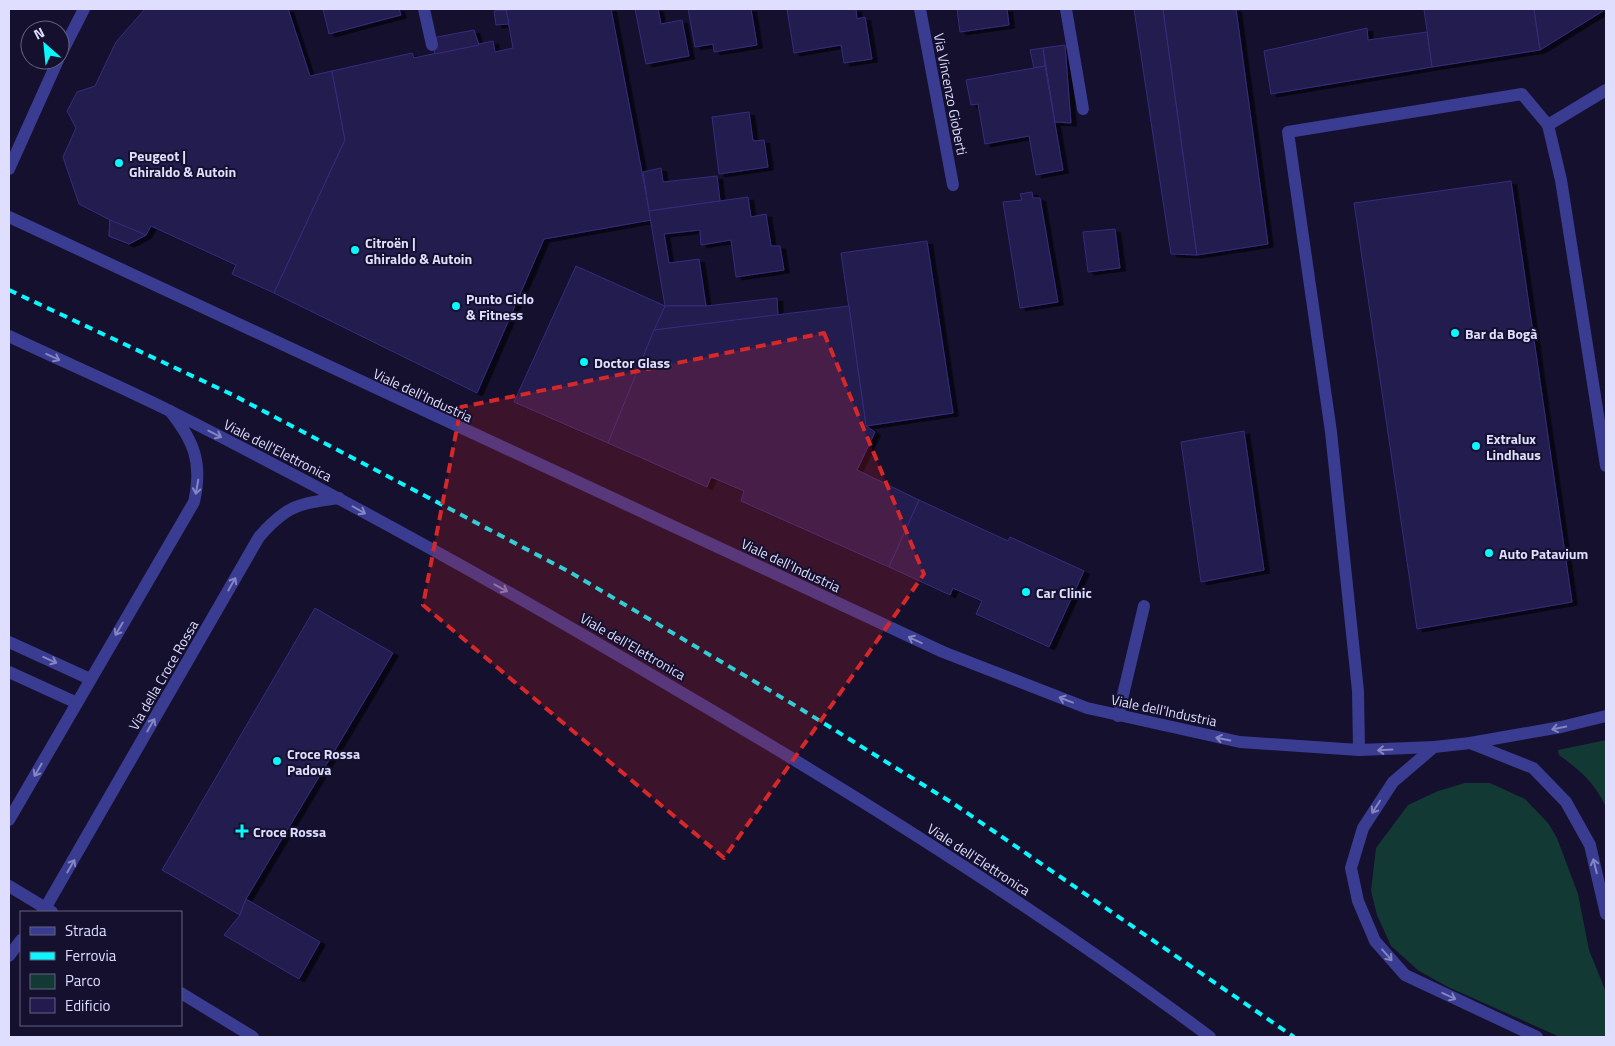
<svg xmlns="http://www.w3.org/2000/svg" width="1615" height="1046" font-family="'Titillium Web',sans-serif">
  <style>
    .green { fill: #133935 }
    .building { fill: #231b50; stroke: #372c7e; filter: url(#shadow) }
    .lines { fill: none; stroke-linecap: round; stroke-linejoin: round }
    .service { stroke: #393c90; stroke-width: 12 }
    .minor { stroke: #393c90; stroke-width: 12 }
    .tertiary { stroke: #393c90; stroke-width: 12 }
    .rail { stroke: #0af7ff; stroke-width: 4; stroke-dasharray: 8 6; stroke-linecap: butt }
    .oneway { stroke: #8485c2 }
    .marked { fill: #d62828; fill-opacity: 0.2; stroke: #d62828; stroke-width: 4; stroke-dasharray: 10 6; stroke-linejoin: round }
    .poi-dot { fill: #0af7ff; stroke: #14102e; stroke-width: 2 }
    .labels { text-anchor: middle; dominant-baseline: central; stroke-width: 4; stroke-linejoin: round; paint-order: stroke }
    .street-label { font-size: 14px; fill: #dfdeff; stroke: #14102e }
    .poi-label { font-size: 14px; font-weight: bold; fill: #dfdeff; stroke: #14102e; text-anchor: start }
  </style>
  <defs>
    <filter id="shadow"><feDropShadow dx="5.5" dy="3" stdDeviation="0" flood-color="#0009"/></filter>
  </defs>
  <rect width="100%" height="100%" fill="#14102e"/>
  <!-- green -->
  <g class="green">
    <path d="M1606,740v67c-11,-24 -26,-37 -47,-52l-1,-5z"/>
    <polygon points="1465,783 1490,783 1525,799 1548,823 1557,838 1578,894 1589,950 1606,992 1606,1037 1560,1037 1448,987 1419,971 1391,946 1377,915 1371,891 1376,848 1408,805 1438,791"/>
  </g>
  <!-- building -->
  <g class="building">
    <polygon points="145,9 288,9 310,76 332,71 345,140 274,293 232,274 236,265 151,226 146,235 129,244 109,236 110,220 79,204 63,157 76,128 67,111 77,92 95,86 116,42"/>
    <polygon points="323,9 399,9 401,15 329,34"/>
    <polygon points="514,9 611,9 651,220 544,239 477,393 274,293 345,140 332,71 412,53 414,58 493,41 495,52 513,48 506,10"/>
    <polygon points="635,9 658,9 661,24 682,20 689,56 646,64"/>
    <polygon points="688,9 751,9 757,45 714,52 713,44 695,47"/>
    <polygon points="787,9 856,9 857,19 865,17 872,59 844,63 841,45 794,53"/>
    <polygon points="957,9 1007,9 1009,25 960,32"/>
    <polygon points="1134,9 1163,9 1197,255 1171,254"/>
    <polygon points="1163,9 1236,9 1268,244 1197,255"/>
    <polygon points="1424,9 1534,9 1540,50 1432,67"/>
    <polygon points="1534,9 1606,9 1540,50"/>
    <polygon points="506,10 509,24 496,25 494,11"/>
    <polygon points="1367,28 1368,40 1427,32 1432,67 1271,94 1264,51"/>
    <polygon points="474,30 479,45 435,54 432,38"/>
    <polygon points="1065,45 1071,123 1055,122 1043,48"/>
    <polygon points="1043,48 1045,66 1034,68 1030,50"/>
    <polygon points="1045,66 1063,170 1036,175 1029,136 985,144 978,104 971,105 966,80"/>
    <polygon points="749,112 753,141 764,140 768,167 719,174 712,117"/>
    <polygon points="661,168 663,182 717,176 720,201 649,211 643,172"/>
    <polygon points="1511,181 1572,602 1417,629 1354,203"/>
    <polygon points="1032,192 1033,198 1040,198 1058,302 1020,308 1003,202 1022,200 1020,194"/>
    <polygon points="748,197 751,217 766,214 771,246 780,246 784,270 736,277 731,240 701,245 700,230 664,234 669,263 699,259 706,306 665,306 649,211"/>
    <polygon points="110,220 146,235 129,244 109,236"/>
    <polygon points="1115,229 1120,268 1088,272 1083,232"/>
    <polygon points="927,241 953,413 866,426 841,253"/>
    <polygon points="576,266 665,306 608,443 514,402"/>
    <polygon points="777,298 778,316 654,330 665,306 706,306"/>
    <polygon points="849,306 866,426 875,432 857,470 919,500 889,567 741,501 744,491 711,477 707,487 608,443 654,330"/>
    <polygon points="1244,431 1264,570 1201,582 1181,442"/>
    <polygon points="919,500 1008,541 1010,537 1084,571 1049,647 976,614 982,601 953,588 950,595 889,567"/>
    <polygon points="315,608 393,653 246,899 240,915 162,870"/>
    <polygon points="246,899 320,942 299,979 224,935 240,915"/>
  </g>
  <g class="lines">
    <!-- service -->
    <g class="service">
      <polyline points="424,9 432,45"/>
      <polyline points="1548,125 1606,90"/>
      <polyline points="9,642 90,679"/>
      <polyline points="9,672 77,703"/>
      <polyline points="1118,716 1144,606"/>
      <polyline points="1359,750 1358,691 1331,432 1288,132 1522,94 1548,125 1561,180 1606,466"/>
    </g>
    <!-- minor -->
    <g class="minor">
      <polyline points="920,9 953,185"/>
      <polyline points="1066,9 1083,109"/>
      <polyline points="60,56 84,9"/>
      <polyline points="9,169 58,60"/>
      <path d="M9,820l185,-318c9,-39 0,-61 -24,-91"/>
      <polyline points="9,886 52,912"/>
      <path d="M43,912l216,-375c28,-32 39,-33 80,-39"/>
      <polyline points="9,956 21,940"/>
      <polyline points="181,993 253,1037"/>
    </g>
    <!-- tertiary -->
    <g class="tertiary">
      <polyline points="9,217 943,652 1087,708 1240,742 1359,750 1434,747 1470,743 1561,727 1606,716"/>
      <path d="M9,336c55,26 111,50 165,77 171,86 338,179 503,277 183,107 363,220 533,347"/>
      <polyline points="1470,743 1533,768 1566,802 1590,845 1606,914"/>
      <polyline points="1434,747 1393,782 1363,828 1351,868 1358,901 1375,941 1405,975 1537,1037"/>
    </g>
    <!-- rail -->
    <polyline class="rail" points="9,290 233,395 568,571 796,706 954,804 1294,1037"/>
  </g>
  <!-- one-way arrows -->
  <defs><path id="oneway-shaft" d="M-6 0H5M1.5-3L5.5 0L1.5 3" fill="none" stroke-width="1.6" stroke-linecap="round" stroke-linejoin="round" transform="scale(1.25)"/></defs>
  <g class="oneway">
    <use href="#oneway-shaft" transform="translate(53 357) rotate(25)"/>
    <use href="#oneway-shaft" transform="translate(215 434) rotate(27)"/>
    <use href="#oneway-shaft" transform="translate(197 487) rotate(100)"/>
    <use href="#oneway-shaft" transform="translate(359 510) rotate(30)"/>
    <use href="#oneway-shaft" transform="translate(232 584) rotate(-60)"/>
    <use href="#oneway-shaft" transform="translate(501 588) rotate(29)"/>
    <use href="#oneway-shaft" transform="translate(119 629) rotate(120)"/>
    <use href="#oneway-shaft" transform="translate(915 640) rotate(-155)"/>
    <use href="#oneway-shaft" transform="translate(50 660) rotate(24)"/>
    <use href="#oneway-shaft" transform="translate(1066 700) rotate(-159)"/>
    <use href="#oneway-shaft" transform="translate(151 725) rotate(-60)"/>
    <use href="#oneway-shaft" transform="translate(1559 728) rotate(168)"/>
    <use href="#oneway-shaft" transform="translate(1223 739) rotate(-168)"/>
    <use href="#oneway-shaft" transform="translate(1385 750) rotate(177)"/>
    <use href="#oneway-shaft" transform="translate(38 770) rotate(120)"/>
    <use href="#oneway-shaft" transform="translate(1376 807) rotate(123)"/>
    <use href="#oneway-shaft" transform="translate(71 866) rotate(-60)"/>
    <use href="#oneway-shaft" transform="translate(1595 866) rotate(-104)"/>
    <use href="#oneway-shaft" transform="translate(1387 955) rotate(49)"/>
    <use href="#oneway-shaft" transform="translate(1449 996) rotate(25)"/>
  </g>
  <!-- marked area -->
  <path class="marked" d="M824,333l100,241 -200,284 -301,-253 38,-198z"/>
  <!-- markers -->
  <g class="poi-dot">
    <circle cx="119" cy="163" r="5"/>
    <circle cx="355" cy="250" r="5"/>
    <circle cx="456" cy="306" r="5"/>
    <circle cx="1455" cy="333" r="5"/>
    <circle cx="584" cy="362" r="5"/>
    <circle cx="1476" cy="446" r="5"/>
    <circle cx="1489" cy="553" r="5"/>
    <circle cx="1026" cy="592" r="5"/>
    <circle cx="277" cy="761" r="5"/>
    <path d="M239.5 823.5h5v5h5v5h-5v5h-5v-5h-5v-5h5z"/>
  </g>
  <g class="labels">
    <!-- street labels -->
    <g class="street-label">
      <text transform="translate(951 94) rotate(79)">Via Vincenzo Gioberti</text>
      <text transform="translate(423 395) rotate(25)">Viale dell'Industria</text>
      <text transform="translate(278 450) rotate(27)">Viale dell'Elettronica</text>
      <text transform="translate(791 565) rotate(25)">Viale dell'Industria</text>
      <text transform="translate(633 646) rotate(30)">Viale dell'Elettronica</text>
      <text transform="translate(163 675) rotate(-60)">Via della Croce Rossa</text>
      <text transform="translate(1164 710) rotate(12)">Viale dell'Industria</text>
      <text transform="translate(979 859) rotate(33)">Viale dell'Elettronica</text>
    </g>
    <!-- poi labels -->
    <g class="poi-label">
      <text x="129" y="155">Peugeot |<tspan x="129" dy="16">Ghiraldo &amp; Autoin</tspan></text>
      <text x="365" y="242">Citroën |<tspan x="365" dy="16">Ghiraldo &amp; Autoin</tspan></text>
      <text x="466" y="298">Punto Ciclo<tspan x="466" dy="16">&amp; Fitness</tspan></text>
      <text x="1465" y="333">Bar da Bogà</text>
      <text x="594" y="362">Doctor Glass</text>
      <text x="1486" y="438">Extralux<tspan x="1486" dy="16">Lindhaus</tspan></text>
      <text x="1499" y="553">Auto Patavium</text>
      <text x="1036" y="592">Car Clinic</text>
      <text x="287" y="753">Croce Rossa<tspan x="287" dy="16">Padova</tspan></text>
      <text x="253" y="831">Croce Rossa</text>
    </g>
  </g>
  <!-- border -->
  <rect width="1615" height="1046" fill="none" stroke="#dfdeff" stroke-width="20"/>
  <!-- legend -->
  <rect x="20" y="911" width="162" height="115" fill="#14102e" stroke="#656282"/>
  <rect x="30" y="927" width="25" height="8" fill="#393c90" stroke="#656282"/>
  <text x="65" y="936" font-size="15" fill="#dfdeff">Strada</text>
  <rect x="30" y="952" width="25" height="8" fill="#0af7ff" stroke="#656282"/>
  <text x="65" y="961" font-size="15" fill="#dfdeff">Ferrovia</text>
  <rect x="30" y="974" width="25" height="15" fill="#133935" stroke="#656282"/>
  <text x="65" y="986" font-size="15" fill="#dfdeff">Parco</text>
  <rect x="30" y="998" width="25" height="15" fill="#231b50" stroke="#656282"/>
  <text x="65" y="1011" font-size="15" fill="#dfdeff">Edificio</text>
  <!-- north arrow -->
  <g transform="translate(45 45) rotate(333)"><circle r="24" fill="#14102e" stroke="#656282"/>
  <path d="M0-4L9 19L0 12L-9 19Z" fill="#0af7ff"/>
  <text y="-8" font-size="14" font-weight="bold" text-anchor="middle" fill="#dfdeff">N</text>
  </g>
</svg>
